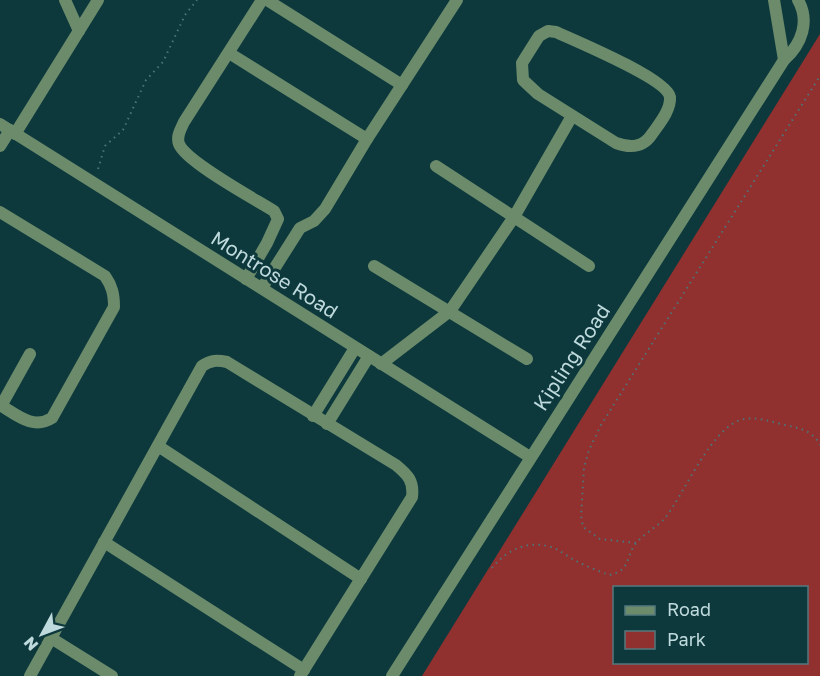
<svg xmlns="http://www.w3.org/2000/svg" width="820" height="676" font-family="'Golos Text',sans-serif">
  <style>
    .green { fill: #903130; fill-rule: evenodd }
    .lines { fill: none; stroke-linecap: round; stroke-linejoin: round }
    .path { stroke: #4e7477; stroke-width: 2; stroke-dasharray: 1.5 4.5; stroke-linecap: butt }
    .minor { stroke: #6b8b6b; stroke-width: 12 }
    .labels { text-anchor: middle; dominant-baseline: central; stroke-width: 6; stroke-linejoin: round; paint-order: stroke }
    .street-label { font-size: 20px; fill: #bfdadd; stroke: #0d393d }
  </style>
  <rect width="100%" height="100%" fill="#0d393d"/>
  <!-- green -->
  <path class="green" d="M820,34v642h-398zM614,588h192v74h-192z"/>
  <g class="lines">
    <!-- path -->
    <g class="path">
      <polyline points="98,169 105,146 123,130 146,80 163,62 185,15 197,0"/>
      <polyline points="636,543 600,539 583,527 581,516 584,468 589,450 601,425 820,76"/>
      <path d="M492,568c15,-19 38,-29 62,-20 8,4 16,10 24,14 10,5 21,9 31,13 23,-4 16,-20 28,-33 8,-9 20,-15 28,-24 20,-25 48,-95 80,-99 12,-2 24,2 36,5 16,4 31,5 39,21"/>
    </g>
    <!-- minor -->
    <g class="minor">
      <polyline points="65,0 79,31"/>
      <polyline points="267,0 402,85"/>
      <polyline points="774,0 784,60"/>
      <path d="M548,31l8,1c20,9 111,47 114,65 1,13 -11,27 -18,37 -9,14 -22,14 -36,9l-78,-49 -15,-14 -1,-17 17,-27z"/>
      <polyline points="229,53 367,139"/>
      <polyline points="0,124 530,457"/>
      <polyline points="15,134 98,0"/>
      <polyline points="0,146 10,130"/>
      <polyline points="436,166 514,217 572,116"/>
      <path d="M0,212l105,64c7,10 9,18 9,31l-62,111c-19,12 -35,-3 -52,-13"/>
      <polyline points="374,266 527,359"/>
      <path d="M246,279l21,-36 11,-24 -4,-8c-19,-12 -88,-49 -95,-67 -3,-8 2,-15 5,-22l78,-122"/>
      <polyline points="262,288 300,228 314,221 325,209 367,139 457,0"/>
      <polyline points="381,364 450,311 514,217 589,266"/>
      <polyline points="1,406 30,354"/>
      <polyline points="313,416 355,348"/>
      <polyline points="327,424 369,356"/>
      <polyline points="158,446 361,579"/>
      <polyline points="104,542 304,670"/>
      <polyline points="51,638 112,676"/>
      <path d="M30,676l172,-310c9,-6 15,-6 25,-4l169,103c12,10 18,16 16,32l-112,179"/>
      <path d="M392,676l392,-616c18,-16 26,-39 14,-60"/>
    </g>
  </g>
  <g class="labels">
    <!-- street labels -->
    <g class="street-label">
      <text transform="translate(275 274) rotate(32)">Montrose Road</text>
      <text transform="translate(571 357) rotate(-57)">Kipling Road</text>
    </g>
  </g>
  <!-- legend -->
  <rect x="613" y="586" width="195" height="78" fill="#0d393d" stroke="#54797d" stroke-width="1.5"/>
  <rect x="625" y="606" width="30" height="9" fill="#6b8b6b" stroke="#54797d" stroke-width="1.5"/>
  <text x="667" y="616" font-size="18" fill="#bfdadd">Road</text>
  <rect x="625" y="631" width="30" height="18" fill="#903130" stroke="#54797d" stroke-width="1.5"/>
  <text x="667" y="646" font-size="18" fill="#bfdadd">Park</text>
  <!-- north arrow -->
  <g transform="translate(42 634) rotate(229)" stroke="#0d393d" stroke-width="4.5" paint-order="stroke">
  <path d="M0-4.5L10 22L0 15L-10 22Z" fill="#bfdadd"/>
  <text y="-9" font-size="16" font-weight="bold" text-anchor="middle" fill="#bfdadd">N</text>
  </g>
</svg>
